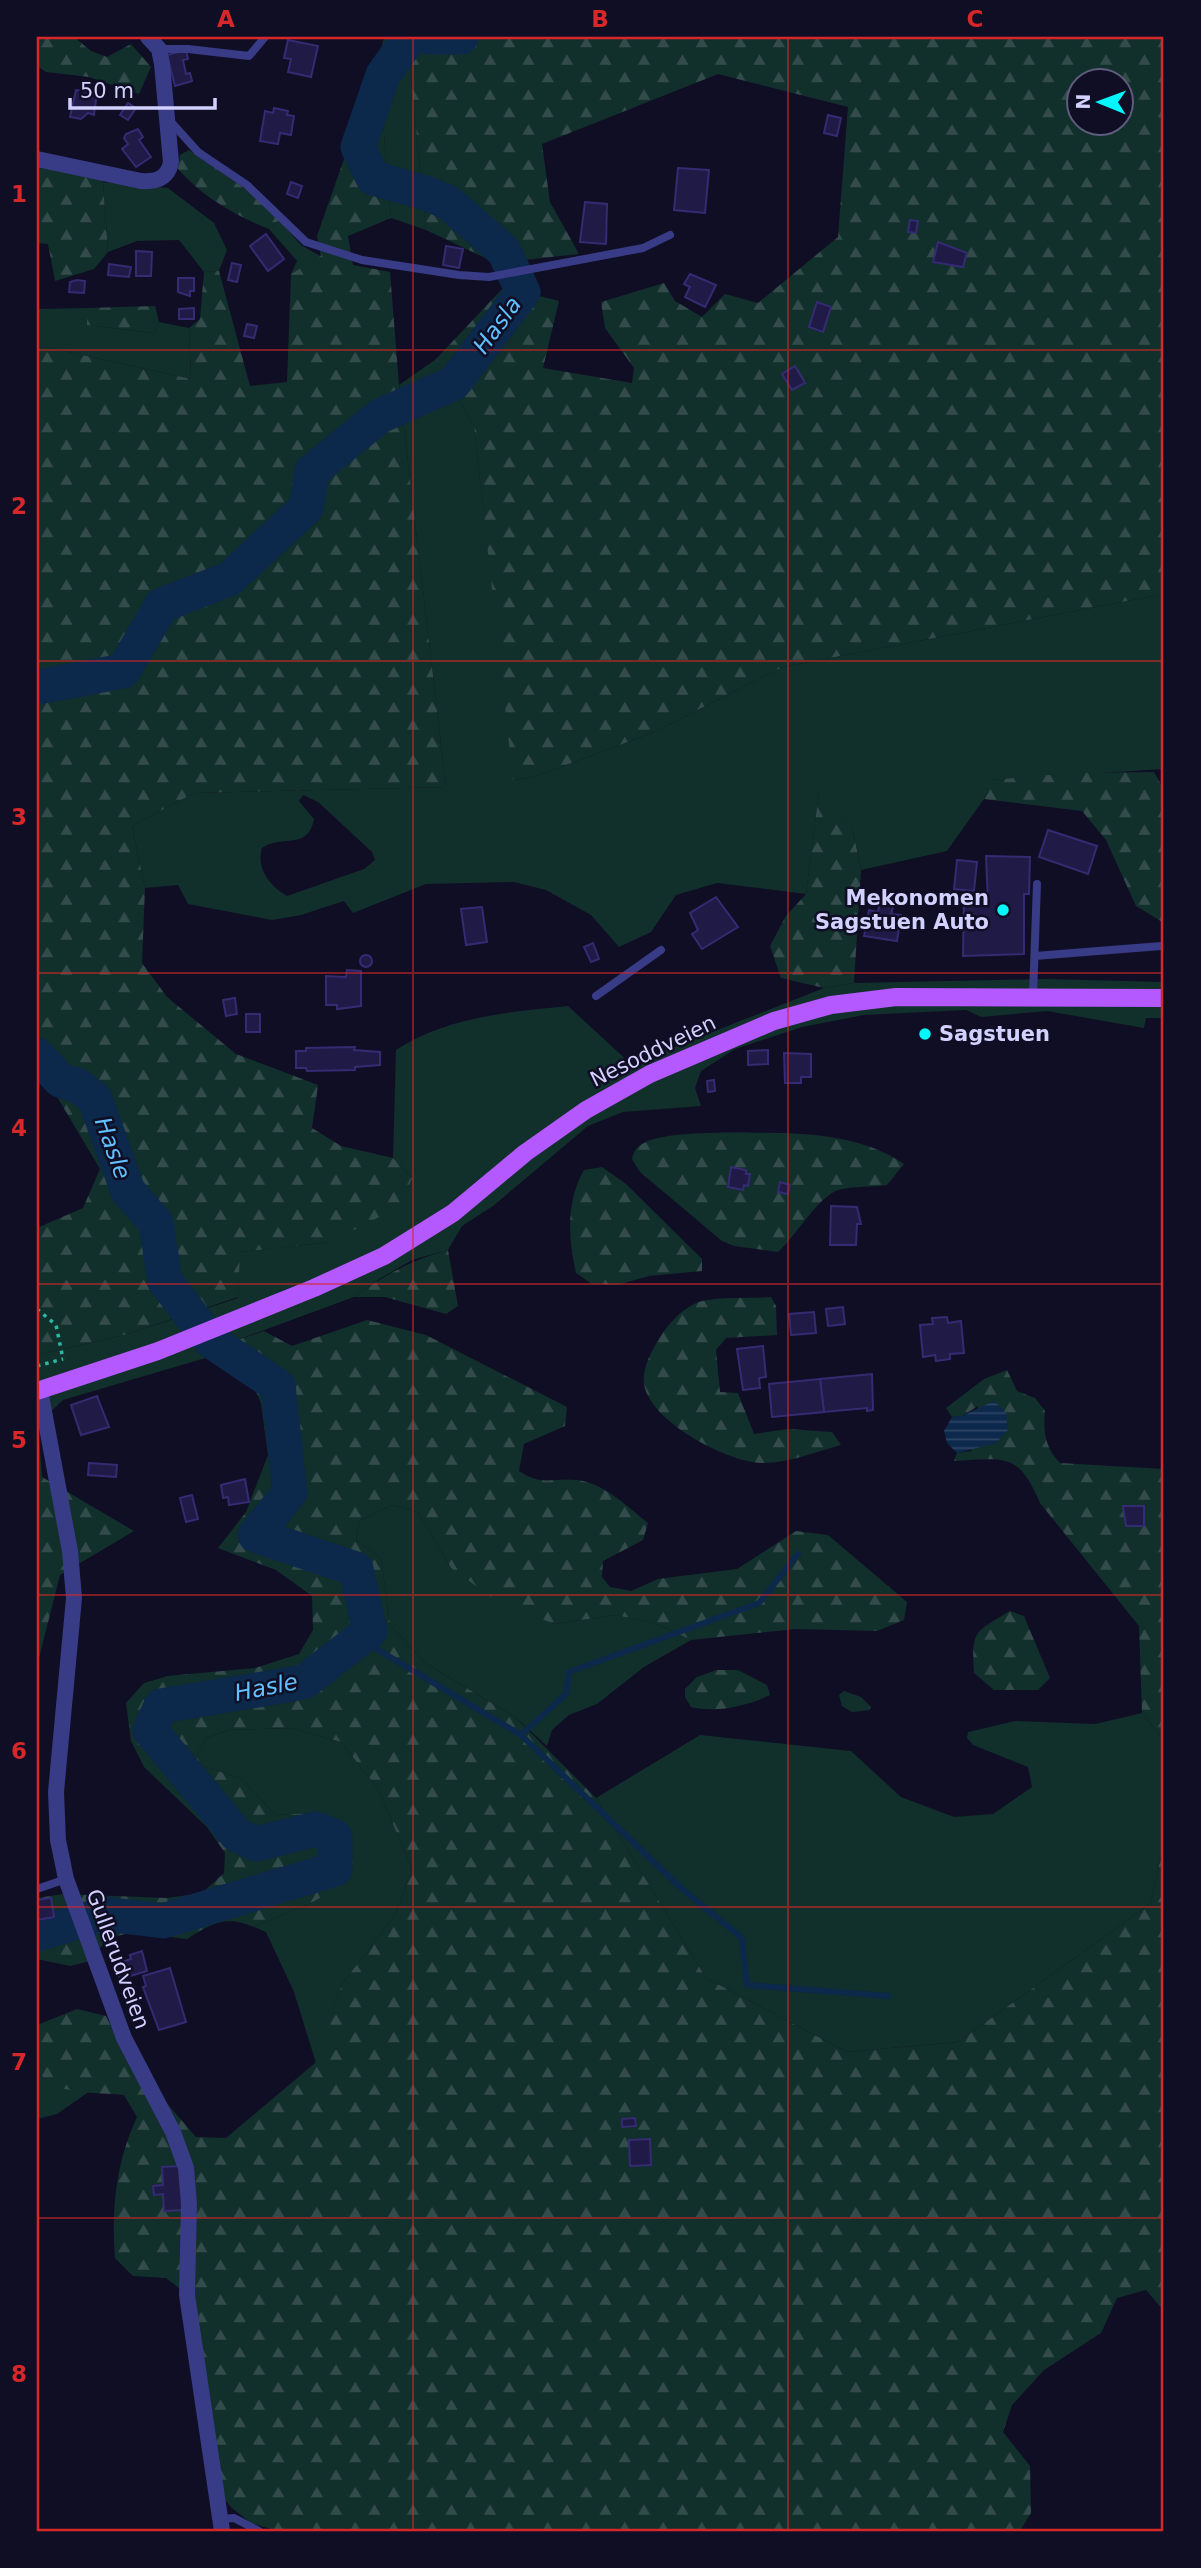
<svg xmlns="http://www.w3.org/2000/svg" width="1201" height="2568" font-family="'DejaVu Sans',sans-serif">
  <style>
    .grass { fill: #112f2b; fill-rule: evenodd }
    .forest { fill: url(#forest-firs); fill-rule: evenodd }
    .water { fill: url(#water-rules) }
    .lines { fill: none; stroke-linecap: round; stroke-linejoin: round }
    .stream { stroke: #0c284b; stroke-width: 6 }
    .river { stroke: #0c284b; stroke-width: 35 }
    .building { fill: #1f1a46; stroke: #342b72; stroke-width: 2 }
    .path { stroke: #2cb8a5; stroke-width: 3.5; stroke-dasharray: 3.5 5; stroke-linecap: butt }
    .lane { stroke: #383b85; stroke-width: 8 }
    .street { stroke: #383b85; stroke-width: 16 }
    .primary { stroke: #b458ff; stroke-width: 18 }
    .grid { fill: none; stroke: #d62828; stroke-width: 2; stroke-opacity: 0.55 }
    .poi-dot { fill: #00f7fc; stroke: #100e25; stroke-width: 2.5 }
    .labels { text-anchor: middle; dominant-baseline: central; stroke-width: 5; stroke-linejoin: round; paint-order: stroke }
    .poi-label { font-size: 21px; font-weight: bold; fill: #d3d1ff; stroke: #100e25; text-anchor: end }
    .street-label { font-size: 21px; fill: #d3d1ff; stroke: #100e25 }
    .water-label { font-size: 23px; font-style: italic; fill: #5fc1ff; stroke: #100e25 }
    .neatline { fill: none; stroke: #d62828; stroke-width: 2.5 }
    .grid-label { font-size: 23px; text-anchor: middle; font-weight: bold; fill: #d62828 }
  </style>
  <defs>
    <pattern id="forest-firs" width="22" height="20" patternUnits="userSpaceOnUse" patternTransform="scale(1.75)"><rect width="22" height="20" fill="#112f2b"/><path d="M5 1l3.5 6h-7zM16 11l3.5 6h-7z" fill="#334c4b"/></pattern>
    <pattern id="water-rules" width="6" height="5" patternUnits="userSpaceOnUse" patternTransform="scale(1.75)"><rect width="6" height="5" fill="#0c284b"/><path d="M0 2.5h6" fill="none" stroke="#2e4666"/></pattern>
  </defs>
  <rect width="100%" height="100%" fill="#100e25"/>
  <!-- grass -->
  <g class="grass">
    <polygon points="384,37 407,37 426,230 391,218 378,62"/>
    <polygon points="103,182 168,188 214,223 227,250 219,271 204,272 179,240 137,241 108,252"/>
    <polygon points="279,220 301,245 322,257 291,274 297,261 269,229"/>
    <polygon points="87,308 88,325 154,333 159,322 189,328 191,379 37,345 37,309"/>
    <path d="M436,359l38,67 40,354 20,-3 118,-44 131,-66 381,-73v175l-173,11 -7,19 -37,52 -86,19 -9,-44 -33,-34 -13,102 -89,-11 -41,12 -25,37 -32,15 -28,-32 -45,-25 -32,-8 -88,2 -73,29 -9,-12 -43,14 -29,5 -84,-16 -10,-19 -33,3 -13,-62 62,-33 252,-6 -47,-402zM303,795l15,7 54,50 3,8 -11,9 -77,27c-17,-10 -31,-27 -25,-48 21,-14 46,3 52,-29l-15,-18z"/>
    <path d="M1046,979l118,3v36h-18l-2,10 -97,-17 -66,6 -15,-7 -102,5 -62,12 -67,22 -34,22 -6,17 6,18 -78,6 -35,14 -95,80 -31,20 -14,24 -36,10 -31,18 -27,19 -128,47 -7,10 -156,46 -26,25v-70l87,-20 114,-37 1,-46 92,-10 81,-64 -19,-20 3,-108c50,-33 113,-38 172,-44l63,58 193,-76 30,-5z"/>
    <polygon points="392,1505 418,1512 451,1568 554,1624 615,1615 655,1623 691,1640 644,1667 597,1704 569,1715 552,1730 547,1746 515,1717 425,1663 390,1625 381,1558 356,1540 359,1521"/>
    <polygon points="1142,1713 1164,1740 1164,1841 1151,1903 958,2042 847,2052 706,1978 596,1798 700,1735 851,1751 901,1797 954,1817 993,1814 1032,1787 1028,1767 973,1745 967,1738 968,1732 1015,1721 1095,1724"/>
    <path d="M291,1728l50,14 37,47 34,80 -17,46 -53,69 -26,79 -22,-71 -28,-60 -12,-5 57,-24 42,-41c-19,-54 -23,-50 -78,-47l-33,-36 -42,-14 -3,-10 9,-17 22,-8z"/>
    <path d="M37,2065c10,24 29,23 53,26l-33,23 -20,5z"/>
  </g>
  <!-- forest -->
  <g class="forest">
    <polygon points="37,37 74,37 91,51 107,57 131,44 151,67 139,94 89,77 46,72 37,66"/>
    <path d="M407,37h757v557l-381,73 -131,66 -118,44 -21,3 -39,-354 -38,-67 68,-72 55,14 -16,67 89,15 2,-15 -29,-40 -4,-26 63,-19 11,18 27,16 23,-23 33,9 80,-66 10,-130 -130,-33 -176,70 8,58 29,52 -83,9 -70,-33zM1078,80h42v42h-42z"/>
    <polygon points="378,62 391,218 348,236 353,265 390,272 399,385 446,787 194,793 132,826 145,888 142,963 167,997 236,1054 318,1085 312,1128 341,1146 393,1158 412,1178 400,1206 331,1242 240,1252 238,1297 124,1335 37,1355 37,1228 83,1208 100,1169 37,1063 37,345 191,379 189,328 200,319 204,272 219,271 250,386 287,382 291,274 321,256 317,236"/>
    <path d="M189,150l58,40 32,30 -10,9c-33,-13 -68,-33 -91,-60l2,-14z"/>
    <polygon points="37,156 96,167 103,182 108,252 94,269 55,281 48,244 37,243"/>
    <polygon points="155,306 159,322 154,333 87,325 87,308"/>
    <polygon points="1154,772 1164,790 1164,923 1136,906 1106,840 1082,811 984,799 990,780 1074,773"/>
    <polygon points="819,791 852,826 861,870 854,983 824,988 781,978 770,946 786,916 806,894"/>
    <path d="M785,1133c42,2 84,7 119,31l-17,21c-15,2 -34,1 -49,5 -19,6 -43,47 -60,62l-44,-6 -12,-5 -82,-69 -8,-13c2,-8 4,-12 12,-16 24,-14 110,-10 141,-10z"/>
    <path d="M602,1167l24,17 76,75v12l-53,5 -32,9 -25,-1 -16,-11c-8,-35 -10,-72 8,-103z"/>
    <path d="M448,1250l10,56 -12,8 -61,-17h-31c30,-22 58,-37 94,-47z"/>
    <path d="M771,1297l5,9 1,29 -51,3 -10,12 4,42 18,1 16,41 34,-5 44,3 9,13c-26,7 -62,22 -89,17 -33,-6 -102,-41 -108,-78 -2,-16 7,-32 15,-45 9,-15 25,-33 43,-38 21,-5 47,-2 69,-4z"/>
    <path d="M367,1320l59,15 141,72 -2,19 -41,18 -5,27c24,16 32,6 58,9 27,3 51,27 71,43l-5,17 -40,21 -1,16 8,10 21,4 27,-12 79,-10 59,-38 32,4 79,67 -3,18 -27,11 -81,-2 -105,11 -36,-17 -40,-8 -61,9 -60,-25 -43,-31 -33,-56 -26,-7 -33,16 -3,19 25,18 9,67 35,38 90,54 81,81 110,180 141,74 111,-10 193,-139 13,-62v470l-18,-21 -29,8 -16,35 -57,37 -32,35 -9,27 27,34 1,47 -11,18h-742l-27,-8 -19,-15 -22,-25 -30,-194 -14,-11 -33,-2 -18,-18c-4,-49 1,-96 22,-141l-13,-22c-25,-3 -82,2 -87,-31 -2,-13 0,-27 0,-39l40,-16 29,7 19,39 71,82 30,1 89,-75 27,-79 53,-69 17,-46 -34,-80 -37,-47 -50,-14 -63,2 -22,8 -9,17 3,10 42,14 33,36c55,-3 59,-7 78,47l-11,23 -31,18 -57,24c-27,-12 -43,-4 -67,12 -41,-4 -71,-19 -97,22l-20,5 -33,-7v-61l26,-4 104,4 35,-5 22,-20 1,-20 -18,-26 -63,-60 -13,-26 -5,-38 18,-20 24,-7 87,-8 44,-14 14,-24 -1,-34 -36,-26 -58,-22 28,-36 22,-57 -7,-52 -9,-21 -33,-28 7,-10 38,-13 28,15z"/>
    <path d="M1007,1370l10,21 18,7 10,13c-2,21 0,36 15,52l104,6v271l-22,-27 -3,-87 -99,-123c-22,-52 -36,-44 -86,-42l3,-8 14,-2 7,-45 -16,10 -10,1 -6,-9 38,-29z"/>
    <polygon points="38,1424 42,1477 134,1531 60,1575 37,1666"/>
    <path d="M1010,1611l14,5 26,62 -12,12h-44l-20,-17c-3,-43 1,-41 36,-62z"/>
    <path d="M717,1670h21l29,15 3,10c-23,11 -53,18 -79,12l-6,-10v-8l12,-12z"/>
    <polygon points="844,1691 861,1697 871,1707 869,1710 852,1712 842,1706 839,1695"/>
  </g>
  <!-- water -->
  <polygon class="water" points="994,1401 1006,1413 1008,1430 996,1443 957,1453 947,1443 944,1431 952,1417 962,1416"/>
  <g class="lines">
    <!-- stream -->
    <g class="stream">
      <polyline points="360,1639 521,1735 681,1888 742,1938 747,1985 888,1996"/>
      <polyline points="521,1735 566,1694 569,1672 759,1603 798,1554"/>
    </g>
    <!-- river -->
    <g class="river">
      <polyline points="429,37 461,37"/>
      <polyline points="37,687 123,671 162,605 229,579 306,508 312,471 380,416 454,383 523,292 504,251 449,203 429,194 373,178 358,147 383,75 410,37"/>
      <polyline points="37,1055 60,1080 79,1086 95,1099 128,1191 156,1223 165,1281 211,1341 278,1386 290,1492 255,1535 356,1569 370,1631 304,1682 161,1706 150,1730 237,1835 256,1844 316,1829 335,1837 335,1869 163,1921 105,1914 37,1934"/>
    </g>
  </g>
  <!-- building -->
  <g class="building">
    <polygon points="288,40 318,46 311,77 288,72 291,59 284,58"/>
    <polygon points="186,50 188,59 183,60 186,74 190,73 192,81 175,86 167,55"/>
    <polygon points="86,83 98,85 94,115 88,113 81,119 70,117 76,90 84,91"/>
    <polygon points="128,103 136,108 128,120 120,115"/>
    <polygon points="274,108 288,111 287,115 294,116 291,135 280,133 278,144 260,141 265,111 273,113"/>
    <polygon points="828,115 841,118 837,136 824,133"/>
    <polygon points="138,129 143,137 139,140 151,157 136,167 122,149 128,144 124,138 126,134"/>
    <polygon points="678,168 709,170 705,213 674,210"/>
    <polygon points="291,182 302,186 298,198 287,194"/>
    <polygon points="585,202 607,204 606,244 580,242"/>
    <polygon points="910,220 918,221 916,233 908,232"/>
    <polygon points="266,234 284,259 268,271 250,246"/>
    <polygon points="938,242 967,253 963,267 933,262"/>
    <polygon points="446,246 463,249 459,268 443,265"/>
    <polygon points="136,251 152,252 151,276 136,276"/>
    <polygon points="232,263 241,265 237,282 228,280"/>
    <polygon points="109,264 131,267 129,277 108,275"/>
    <polygon points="690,274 716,285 705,307 685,297 690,287 684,284"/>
    <polygon points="178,278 194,278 194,291 190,291 190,296 178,292"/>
    <polygon points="77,280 85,281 84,293 69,292 70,282"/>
    <polygon points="817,302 831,307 823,332 809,327"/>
    <polygon points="194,308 194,319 179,319 179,309"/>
    <polygon points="247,324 257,326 254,338 244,336"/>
    <polygon points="795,366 805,383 792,390 782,374"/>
    <polygon points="1048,830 1097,846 1088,874 1039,857"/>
    <polygon points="986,856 1030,857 1029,894 1024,894 1024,954 963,956 964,901 988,902"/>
    <polygon points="957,860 977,862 974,891 954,889"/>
    <polygon points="882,892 897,895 891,914 901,915 897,941 864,936 869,910 878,912"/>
    <polygon points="716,897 738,927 702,949 692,934 698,930 690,913"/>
    <polygon points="482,907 487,942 466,945 461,909"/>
    <polygon points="593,943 599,959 591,962 584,947"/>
    <circle cx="366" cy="961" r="6"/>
    <polygon points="347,970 361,971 361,1006 337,1009 337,1005 326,1005 326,976 346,977"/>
    <polygon points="235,998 237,1014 226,1016 223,1000"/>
    <rect x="246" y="1014" width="14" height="18"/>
    <polygon points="355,1047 354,1050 380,1052 380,1065 355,1067 355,1070 307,1071 306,1068 296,1068 296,1051 306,1051 306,1048"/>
    <polygon points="768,1050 768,1064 748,1065 748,1051"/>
    <polygon points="784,1053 811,1054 811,1077 801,1077 801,1083 785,1083"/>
    <polygon points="714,1080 715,1091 708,1092 707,1081"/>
    <polygon points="731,1167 746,1170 746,1174 750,1174 748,1186 744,1185 743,1190 728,1187"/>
    <polygon points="780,1182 790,1185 788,1194 778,1192"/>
    <polygon points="831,1206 857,1207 861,1224 857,1224 856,1245 830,1245"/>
    <polygon points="843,1307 845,1324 828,1326 826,1309"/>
    <polygon points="814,1312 816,1333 791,1335 789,1314"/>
    <polygon points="947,1317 948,1323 961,1321 964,1353 950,1354 950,1359 936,1361 935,1355 923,1357 920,1325 933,1324 932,1318"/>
    <polygon points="763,1346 766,1377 759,1378 760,1388 743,1390 737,1349"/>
    <polygon points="872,1374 873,1410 867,1411 867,1408 824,1412 820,1379"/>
    <polygon points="820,1379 824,1412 772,1417 769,1384"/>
    <polygon points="97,1396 109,1427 81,1435 71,1405"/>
    <polygon points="89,1463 117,1465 116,1477 88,1475"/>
    <polygon points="245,1479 249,1502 229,1505 228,1497 223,1498 221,1485"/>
    <polygon points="192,1495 198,1519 186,1522 180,1498"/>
    <polygon points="1123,1506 1144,1506 1144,1526 1126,1526"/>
    <polygon points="51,1898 54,1917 37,1920 37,1900"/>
    <polygon points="142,1951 147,1971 120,1979 115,1964 131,1959 130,1955"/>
    <polygon points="170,1968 186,2022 159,2030 143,1987 146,1986 143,1976"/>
    <polygon points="635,2118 636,2126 622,2127 622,2119"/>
    <polygon points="650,2139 651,2165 630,2166 629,2140"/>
    <polygon points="182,2166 184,2210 164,2211 163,2194 154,2195 153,2186 163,2185 162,2167"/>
  </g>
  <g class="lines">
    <!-- path -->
    <g class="path">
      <polyline points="37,1309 56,1325 63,1359"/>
      <polyline points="37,1366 63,1359"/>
    </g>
    <!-- lane -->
    <g class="lane">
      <polyline points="159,49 188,49 249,56 265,37"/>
      <polyline points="171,122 198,152 247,185 306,242 362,260 459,275 489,277 643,248 670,235"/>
      <polyline points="1035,956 1161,946"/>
      <polyline points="1033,995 1037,884"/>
      <polyline points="596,996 661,950"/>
      <polyline points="37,1889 66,1879"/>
      <polyline points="221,2519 234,2518 259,2531"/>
    </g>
    <!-- street -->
    <g class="street">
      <path d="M37,159l104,22c16,1 27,-3 30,-19l-9,-98 -3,-15 -11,-12"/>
      <polyline points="40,1390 70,1551 74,1598 56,1792 58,1840 66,1879 124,2038 173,2132 186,2168 189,2204 187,2295 222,2531"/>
    </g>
    <!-- primary -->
    <polyline class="primary" points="37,1391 158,1351 314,1288 384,1256 453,1213 525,1153 586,1110 650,1074 774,1021 831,1005 896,997 1164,998"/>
  </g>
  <!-- grid -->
  <path class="grid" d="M413,37v2494M788,37v2494M37,350h1127M37,661h1127M37,973h1127M37,1284h1127M37,1595h1127M37,1907h1127M37,2218h1127"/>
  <!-- markers -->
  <g class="poi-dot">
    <circle cx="1003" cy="910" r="7"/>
    <circle cx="925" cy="1034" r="7"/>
  </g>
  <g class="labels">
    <!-- poi labels -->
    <g class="poi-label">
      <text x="989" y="898">Mekonomen<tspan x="989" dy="24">Sagstuen Auto</tspan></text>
      <text x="939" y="1034" text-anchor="start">Sagstuen</text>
    </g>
    <!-- street labels -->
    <g class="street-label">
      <text transform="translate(653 1051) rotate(-26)">Nesoddveien</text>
      <text transform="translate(118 1959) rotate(70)">Gullerudveien</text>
    </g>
    <!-- water labels -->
    <g class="water-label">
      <text transform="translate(497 325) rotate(-54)">Hasla</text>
      <text transform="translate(113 1148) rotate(70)">Hasle</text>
      <text transform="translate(266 1687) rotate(-11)">Hasle</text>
    </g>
  </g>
  <!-- border -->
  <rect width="1201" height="2568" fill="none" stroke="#100e25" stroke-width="77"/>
  <!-- north arrow -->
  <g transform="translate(1100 102) rotate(271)"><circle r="33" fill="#100e25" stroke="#5e5c7c" stroke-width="2"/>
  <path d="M0-5L12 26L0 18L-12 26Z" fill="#00f7fc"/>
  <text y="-10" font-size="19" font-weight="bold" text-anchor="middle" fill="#d3d1ff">N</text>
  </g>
  <!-- scale -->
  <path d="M70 98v10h145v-10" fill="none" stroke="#d3d1ff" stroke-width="3.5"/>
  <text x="80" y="98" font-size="21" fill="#d3d1ff" stroke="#100e25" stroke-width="5" paint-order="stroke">50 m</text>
  <rect x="38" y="38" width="1124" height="2492" class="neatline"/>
  <g class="grid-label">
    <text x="226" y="27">A</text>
    <text x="600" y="27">B</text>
    <text x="975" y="27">C</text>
    <text x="19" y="202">1</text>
    <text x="19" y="514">2</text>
    <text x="19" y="825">3</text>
    <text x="19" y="1136">4</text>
    <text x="19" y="1448">5</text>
    <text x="19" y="1759">6</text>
    <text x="19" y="2070">7</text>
    <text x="19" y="2382">8</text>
  </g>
</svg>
